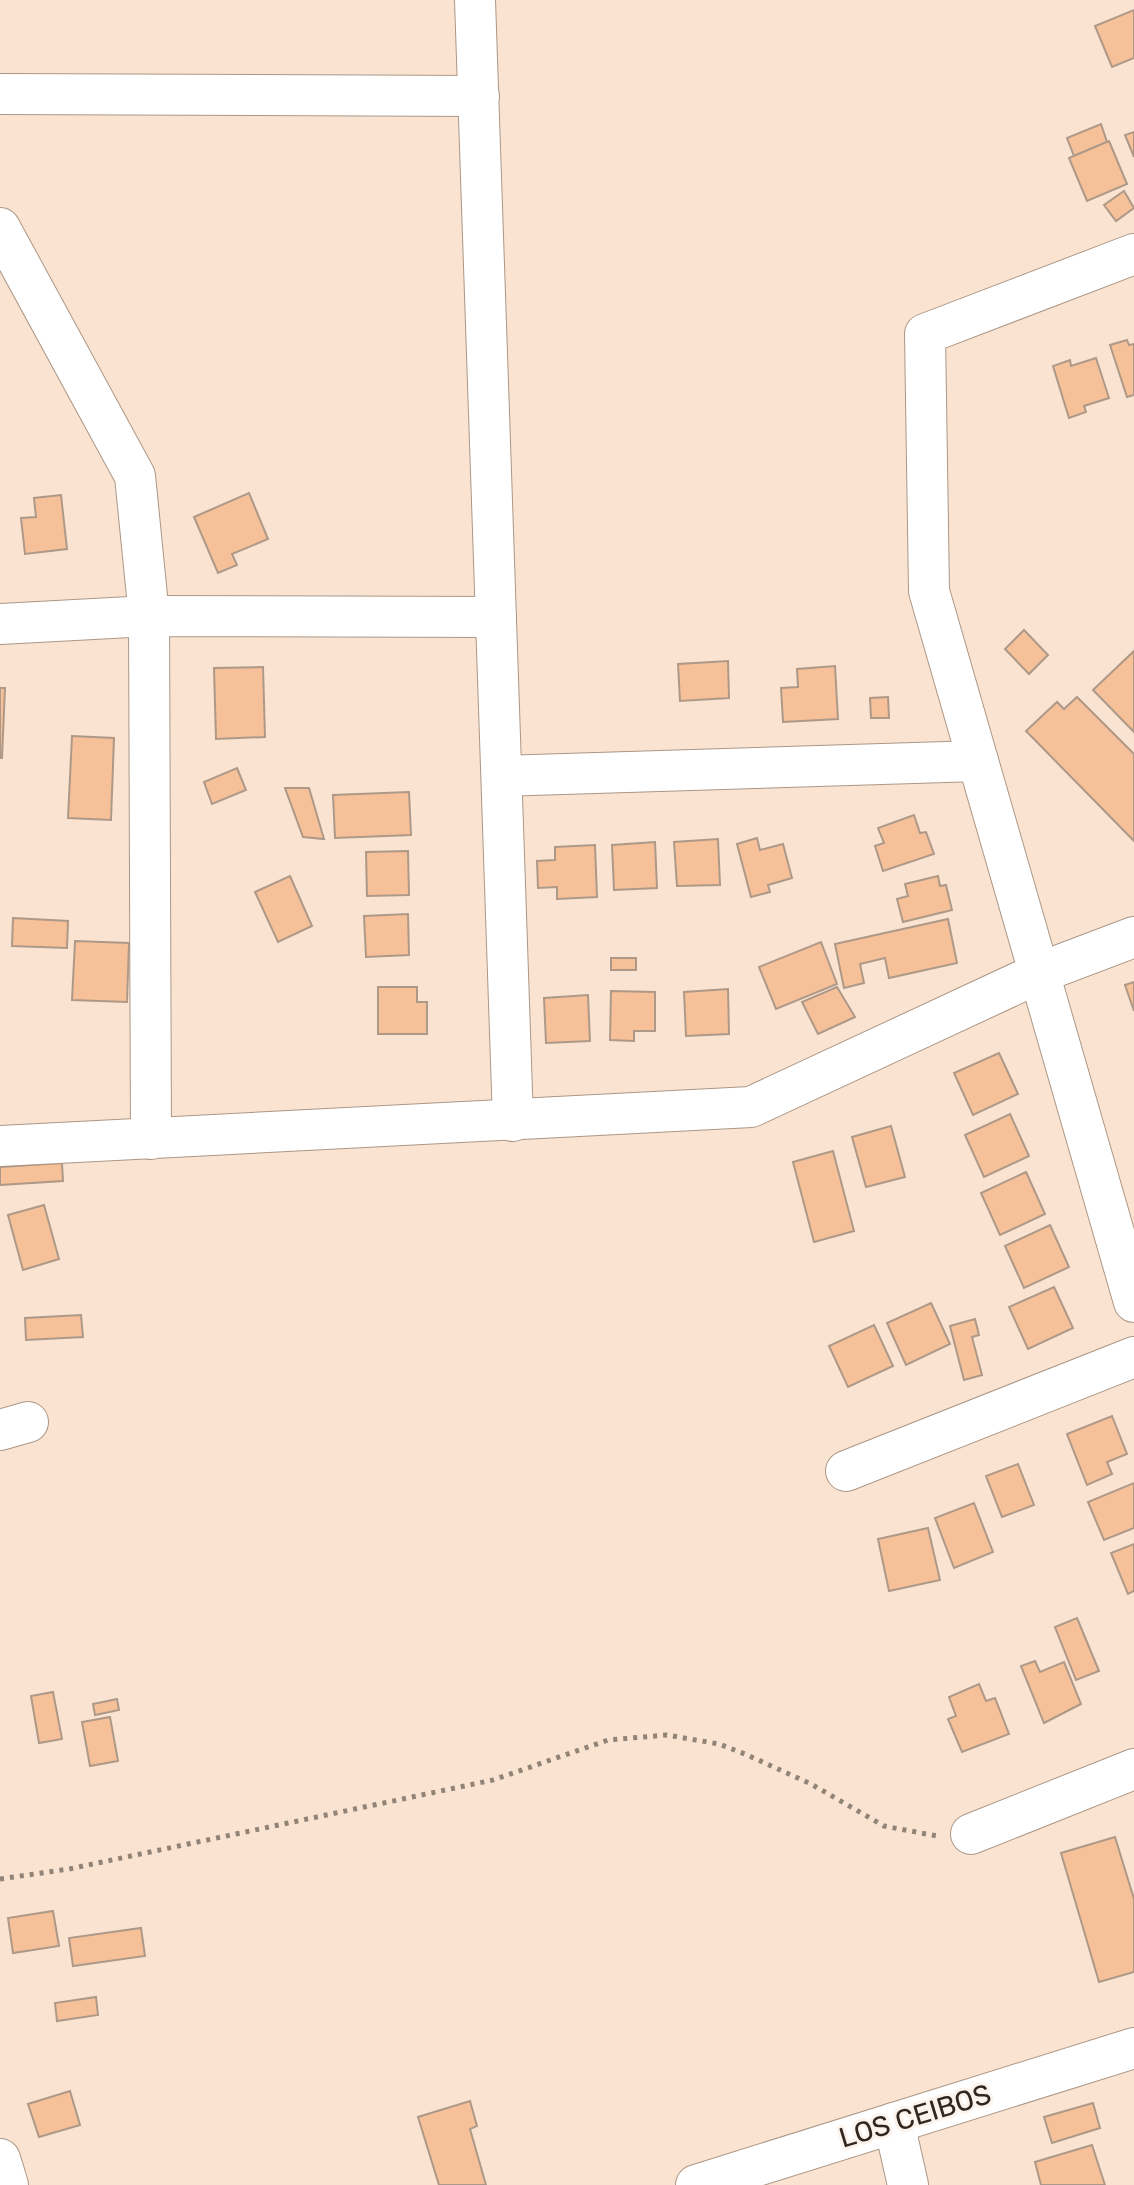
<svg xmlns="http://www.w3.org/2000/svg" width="1134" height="2185" font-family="Rubik,sans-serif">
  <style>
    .building { fill: #f6c198; stroke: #ae9988; stroke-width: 2 }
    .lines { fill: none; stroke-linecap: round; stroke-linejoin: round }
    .street-casing { stroke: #ac9786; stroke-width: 42 }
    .path { stroke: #928377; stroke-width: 5; stroke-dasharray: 4 6; stroke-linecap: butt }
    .street { stroke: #fff; stroke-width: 40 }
    .labels { text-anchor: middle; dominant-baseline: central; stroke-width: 6; stroke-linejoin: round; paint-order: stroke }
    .street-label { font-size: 28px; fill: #2f2720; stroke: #fcf3ec }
  </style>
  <rect width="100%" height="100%" fill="#fae3d1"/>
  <!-- building -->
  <g class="building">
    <polygon points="1134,10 1134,58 1112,67 1095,26"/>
    <polygon points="1101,124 1107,142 1074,156 1067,138"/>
    <polygon points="1134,132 1134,157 1125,135"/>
    <polygon points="1109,141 1127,184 1087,201 1069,158"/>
    <polygon points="1124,191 1134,208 1116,221 1104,205"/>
    <polygon points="1127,340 1129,345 1134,344 1134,395 1127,397 1110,345"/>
    <polygon points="1096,358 1109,398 1084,406 1086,412 1069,418 1053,366 1070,360 1071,366"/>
    <polygon points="249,493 268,539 232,554 237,565 218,573 194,517"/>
    <polygon points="61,495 67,549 25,554 21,518 36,517 34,498"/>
    <polygon points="1024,630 1048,655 1029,674 1005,649"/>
    <polygon points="1134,651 1134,732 1093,690"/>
    <polygon points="728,661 729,698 680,701 678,664"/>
    <polygon points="835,666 838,719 783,722 781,688 798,687 797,669"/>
    <polygon points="263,667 265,737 216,739 214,668"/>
    <polygon points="0,688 5,688 2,758 0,758"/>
    <polygon points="888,697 889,718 871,718 870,698"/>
    <polygon points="1077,697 1134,754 1134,841 1026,731 1057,702 1064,709"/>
    <polygon points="72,736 114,738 111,820 68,818"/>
    <polygon points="237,768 246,790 212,804 204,782"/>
    <polygon points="285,788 309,788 324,839 303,837"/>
    <polygon points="409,792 411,835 335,838 333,795"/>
    <polygon points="914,815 920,833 926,832 934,854 883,871 875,846 884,843 878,828"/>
    <polygon points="757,838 760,850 783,844 792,878 768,885 770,892 751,897 737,844"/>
    <polygon points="718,839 720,885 677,886 674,842"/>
    <polygon points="655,842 657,888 614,890 612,845"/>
    <polygon points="595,845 597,897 557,899 557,887 538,888 537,861 555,860 555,847"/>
    <polygon points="408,851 409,895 367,896 366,852"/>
    <polygon points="290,876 312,926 278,942 255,892"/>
    <polygon points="938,876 940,886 946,885 952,910 903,922 897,899 908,896 905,884"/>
    <polygon points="408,914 409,955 366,957 364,916"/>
    <polygon points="13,918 68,921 67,948 12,946"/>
    <polygon points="948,919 957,963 889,978 885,958 860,964 864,983 844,988 835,944"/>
    <polygon points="75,941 129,943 127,1002 72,1000"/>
    <polygon points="821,942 837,984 776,1009 759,967"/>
    <rect x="611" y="958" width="25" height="12"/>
    <polygon points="1134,982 1134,1011 1125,985"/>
    <polygon points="378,987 417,987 417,1002 427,1002 427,1034 378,1034"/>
    <polygon points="837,987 855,1017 818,1034 802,1002"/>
    <polygon points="728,989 729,1034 686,1036 684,992"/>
    <polygon points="611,991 655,992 655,1031 634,1031 634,1041 610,1040"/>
    <polygon points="588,995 590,1041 546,1043 544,998"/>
    <polygon points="999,1053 1018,1094 973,1115 954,1073"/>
    <polygon points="1010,1114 1029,1156 984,1177 965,1135"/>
    <polygon points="891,1126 905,1177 866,1187 852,1137"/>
    <polygon points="833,1151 854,1231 814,1242 793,1162"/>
    <polygon points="62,1163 63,1181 0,1185 0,1167"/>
    <polygon points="1026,1172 1045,1214 1000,1235 981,1193"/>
    <polygon points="44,1205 59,1259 23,1270 8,1215"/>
    <polygon points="1050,1225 1069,1267 1024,1288 1005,1246"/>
    <polygon points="1054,1287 1073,1328 1028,1349 1009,1307"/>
    <polygon points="931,1303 950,1344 906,1365 887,1323"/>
    <polygon points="81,1315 83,1337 26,1340 25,1318"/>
    <polygon points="975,1319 979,1335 972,1337 982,1375 964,1380 950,1326"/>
    <polygon points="874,1325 893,1366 848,1387 829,1346"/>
    <polygon points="1112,1416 1127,1454 1107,1462 1112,1474 1087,1485 1067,1434"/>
    <polygon points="1018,1464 1034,1505 1002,1517 986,1476"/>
    <polygon points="1134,1483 1134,1528 1104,1540 1088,1502"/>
    <polygon points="974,1503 993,1552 954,1568 935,1518"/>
    <polygon points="928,1528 940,1580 889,1591 878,1539"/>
    <polygon points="1134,1544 1134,1591 1128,1594 1111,1553"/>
    <polygon points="1077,1618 1099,1671 1076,1680 1055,1627"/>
    <polygon points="1035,1661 1040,1672 1064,1662 1081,1704 1044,1723 1021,1666"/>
    <polygon points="979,1684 986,1701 995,1698 1009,1734 962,1752 948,1719 956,1716 949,1697"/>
    <polygon points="53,1692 62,1739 39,1743 31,1696"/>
    <polygon points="117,1699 119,1710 95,1715 93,1704"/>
    <polygon points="110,1717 118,1761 90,1766 82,1722"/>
    <polygon points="1115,1837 1134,1899 1134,1972 1099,1982 1061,1853"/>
    <polygon points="53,1911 59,1946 13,1953 8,1918"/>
    <polygon points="141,1928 145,1956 73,1966 69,1938"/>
    <polygon points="96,1997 98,2015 57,2021 55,2003"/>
    <polygon points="70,2091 80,2125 39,2137 28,2104"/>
    <polygon points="470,2101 477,2126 470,2129 486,2185 439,2185 418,2117"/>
    <polygon points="1093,2103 1100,2128 1052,2143 1044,2117"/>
    <polygon points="1092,2145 1105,2185 1041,2185 1035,2162"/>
  </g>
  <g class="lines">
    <!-- street casing -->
    <g class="street-casing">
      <g id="street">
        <polyline points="475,0 513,1121"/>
        <polyline points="0,94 479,96"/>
        <polyline points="0,228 135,476 149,616 151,1139"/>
        <polyline points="1134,254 925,334 929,591 1134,1302"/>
        <polyline points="0,624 149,616 496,617"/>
        <polyline points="502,776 978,761"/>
        <polyline points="0,1146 751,1107 1039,973 1134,937"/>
        <polyline points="0,1430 28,1422"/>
        <polyline points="846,1471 1134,1357"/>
        <polyline points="971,1834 1134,1769"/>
        <polyline points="894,2123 908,2185"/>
        <polyline points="0,2159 8,2185"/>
        <polyline points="696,2185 1134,2048"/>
      </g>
    </g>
    <!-- path -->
    <polyline class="path" points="0,1879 69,1869 493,1780 608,1740 667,1735 719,1744 745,1754 811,1784 884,1826 937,1836"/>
    <!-- street -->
    <use href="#street" class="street"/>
  </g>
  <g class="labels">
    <!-- street labels -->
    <g class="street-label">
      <text transform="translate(915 2116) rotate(-17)">LOS CEIBOS</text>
    </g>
  </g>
</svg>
